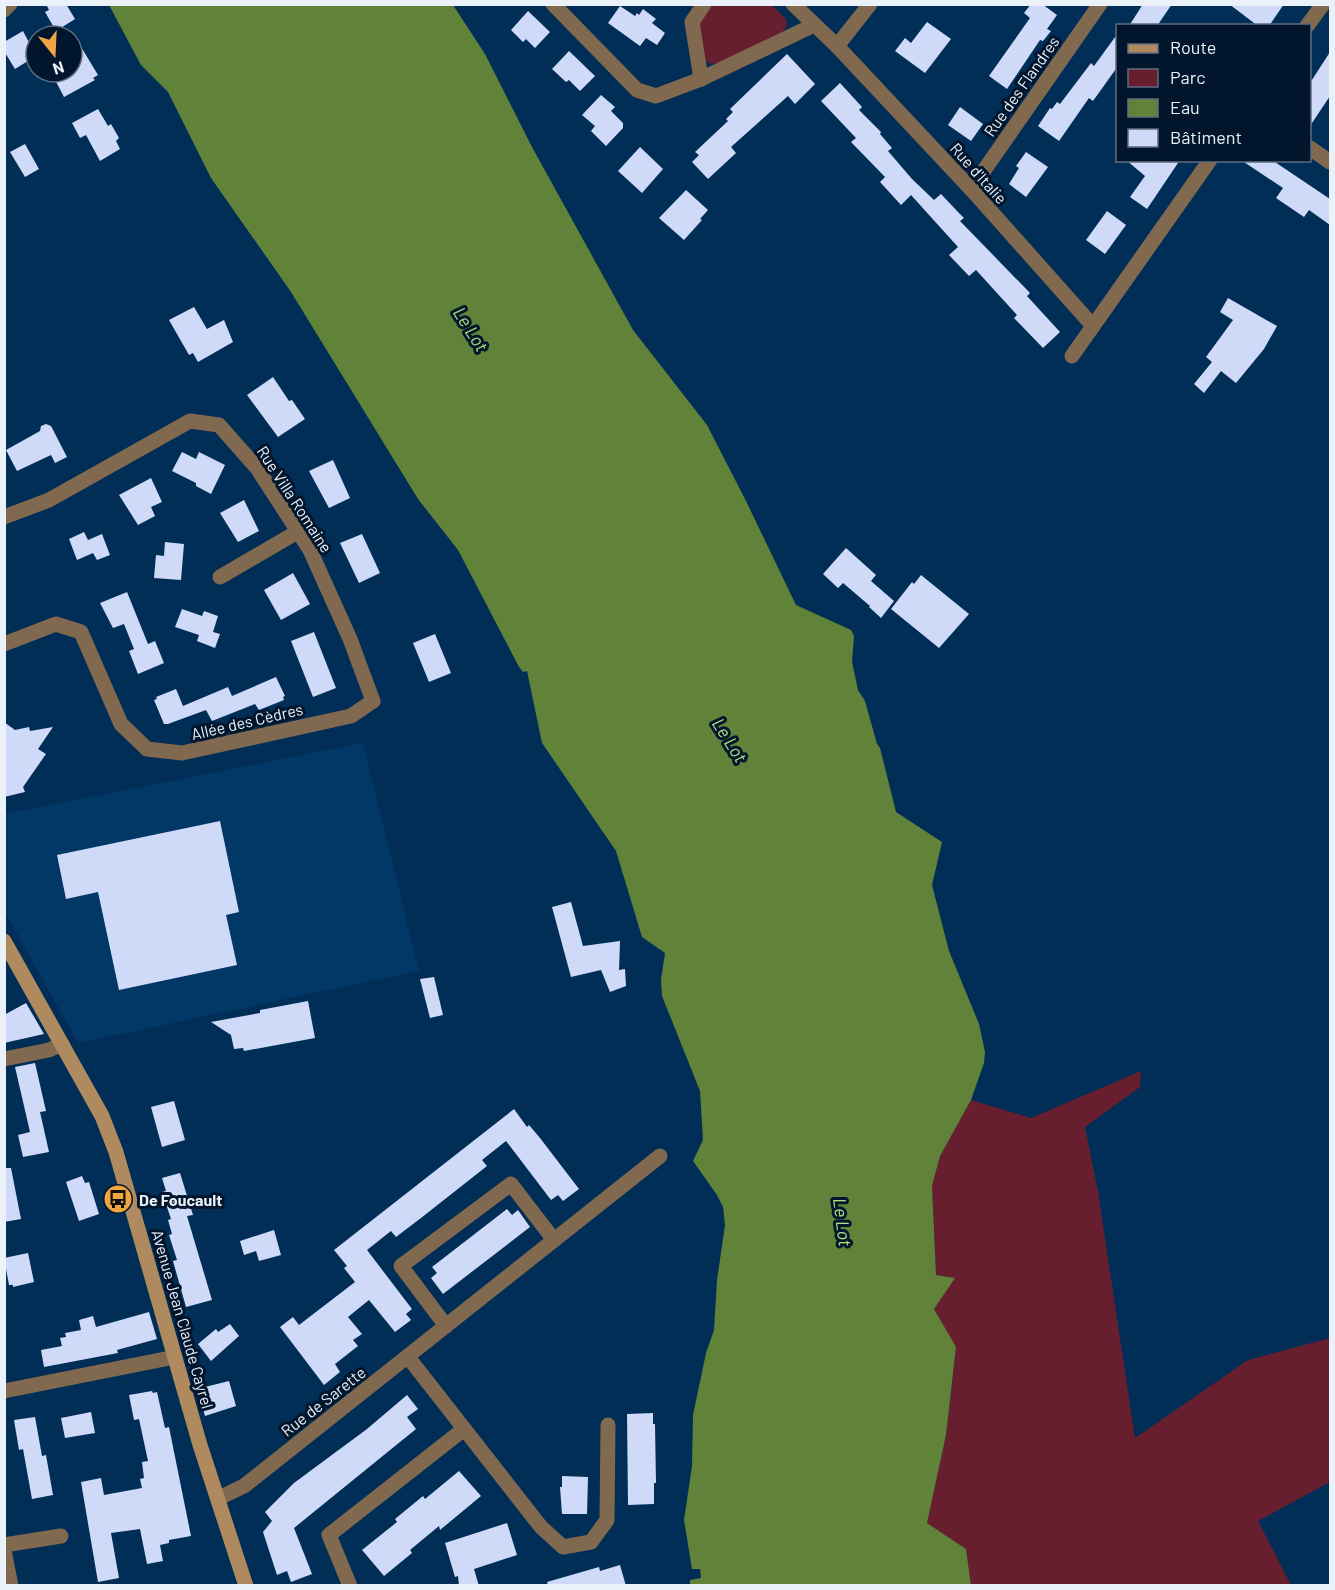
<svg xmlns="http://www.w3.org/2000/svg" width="1335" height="1590" font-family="Barlow,sans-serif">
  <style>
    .built { fill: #013865 }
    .green { fill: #671f30 }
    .water { fill: #608239 }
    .building { fill: #cfdaf9 }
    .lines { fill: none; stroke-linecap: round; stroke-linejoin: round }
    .minor { stroke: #80694f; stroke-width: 15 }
    .secondary { stroke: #af8a5f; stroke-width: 15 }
    .labels { text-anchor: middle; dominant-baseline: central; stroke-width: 6; stroke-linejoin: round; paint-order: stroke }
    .street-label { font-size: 16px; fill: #ebf1f8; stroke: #01162d }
    .poi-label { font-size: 16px; font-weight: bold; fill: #ebf1f8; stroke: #01162d; text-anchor: start }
    .water-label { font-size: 18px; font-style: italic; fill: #afe17c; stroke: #01162d }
  </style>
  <rect width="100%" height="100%" fill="#002e56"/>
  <!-- built -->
  <polygon class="built" points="363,743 419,971 78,1043 5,912 4,814"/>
  <!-- green -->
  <g class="green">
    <polygon points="710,4 772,5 786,19 787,26 782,32 716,64 708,63 701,52 699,20"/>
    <polygon points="1141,1071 1140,1087 1085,1127 1098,1192 1135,1438 1248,1360 1330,1338 1330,1482 1258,1521 1291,1585 971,1585 966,1549 927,1523 946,1435 956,1348 934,1309 954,1278 936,1275 932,1186 940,1156 971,1100 1031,1118"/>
  </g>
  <!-- water -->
  <polygon class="water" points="109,5 453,5 485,54 532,147 633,330 707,425 746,501 796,605 851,630 854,636 852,662 858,690 865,701 877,744 880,748 896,812 942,842 932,885 949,951 979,1024 985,1052 984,1063 971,1100 940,1156 932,1186 936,1275 955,1278 934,1309 956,1347 946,1435 927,1523 966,1549 971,1585 690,1585 690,1580 701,1578 700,1569 692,1569 684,1520 692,1466 693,1415 706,1353 714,1330 717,1280 725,1225 723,1207 717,1195 693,1161 703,1140 700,1091 662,996 661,980 665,953 642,937 616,851 542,743 527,671 523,672 519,667 458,550 418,499 291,292 211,178 168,92 141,65"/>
  <!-- building -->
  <g class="building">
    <polygon points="46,4 66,4 75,19 56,31 45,12 49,10"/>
    <polygon points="1031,4 1042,4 1057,15 1047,29 1051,31 1043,41 1040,40 1007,89 989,76 1030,18 1024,13"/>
    <polygon points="1143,4 1172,4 1157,26 1129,26"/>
    <polygon points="1229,4 1284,4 1269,26 1258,26"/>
    <polygon points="620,6 635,16 637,13 639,15 643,9 656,19 652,23 665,33 657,45 646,38 640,46 608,23"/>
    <polygon points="528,11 550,32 535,48 526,39 523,42 511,30"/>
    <polygon points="927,22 951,39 925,73 895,51 905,38 911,43"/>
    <polygon points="23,31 36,56 15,69 4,51 4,42"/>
    <polygon points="72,32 98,75 93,78 95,80 64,97 51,72 72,72"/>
    <polygon points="1118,33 1118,66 1093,101 1089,98 1059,141 1038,126 1050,108 1052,109 1057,102 1060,104 1091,63 1094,66"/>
    <polygon points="569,51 595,76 580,91 569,80 566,82 552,69"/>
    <polygon points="1330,52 1330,96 1310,126 1310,83"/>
    <polygon points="787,54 815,84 795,104 788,96 731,147 736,153 708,179 692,162 699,155 695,152 728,121 726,119 733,112 730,109"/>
    <polygon points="840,83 862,107 859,110 881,132 880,134 892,148 888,151 912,179 934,200 941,194 958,212 964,218 960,221 1030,293 1027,296 1060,332 1043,348 1014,318 1017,315 976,270 969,276 949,255 958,247 911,195 901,205 880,182 885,177 851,142 856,138 821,101"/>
    <polygon points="601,95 615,107 611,111 623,123 623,128 606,146 591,131 595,126 582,115"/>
    <polygon points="960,107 983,124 971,141 948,125"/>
    <polygon points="98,109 108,126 111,124 119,138 116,141 120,149 100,161 86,135 80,138 72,123"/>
    <polygon points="25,144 39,169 25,177 10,152"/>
    <polygon points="640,147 663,169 642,193 618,171"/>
    <polygon points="1026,152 1048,167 1026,197 1009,184 1019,168 1016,166"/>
    <polygon points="1126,160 1180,160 1147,209 1130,197 1145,176"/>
    <polygon points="1241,160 1272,160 1330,199 1330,225 1309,210 1304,217 1276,198 1283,188"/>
    <polygon points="686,190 708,210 700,219 702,220 684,240 659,218"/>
    <polygon points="1107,211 1126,225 1105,254 1086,240"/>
    <polygon points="1228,298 1277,326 1264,349 1236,383 1221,371 1204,393 1194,384 1212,362 1206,357 1233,320 1220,312"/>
    <polygon points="194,307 207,329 224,320 233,342 198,362 193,353 189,355 169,320"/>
    <polygon points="273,377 289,401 292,400 305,419 278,437 247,395"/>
    <polygon points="46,424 51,426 67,457 55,463 51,455 17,471 6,450 40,431 41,426"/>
    <polygon points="182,452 196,459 199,452 225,465 211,494 196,486 196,483 172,471"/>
    <polygon points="333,460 350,498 329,508 309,471"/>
    <polygon points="151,478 162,502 151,507 155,516 138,525 119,495"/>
    <polygon points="244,500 259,531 238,542 220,513"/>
    <polygon points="84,532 88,540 102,534 110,555 97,560 93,553 77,560 69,539"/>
    <polygon points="362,534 380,573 359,583 340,543"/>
    <polygon points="165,542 184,544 181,580 154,578 156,555 164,556"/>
    <polygon points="846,548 876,575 871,581 894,601 881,618 869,607 870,606 843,583 838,588 823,574"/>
    <polygon points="293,573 310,604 281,620 264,590"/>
    <polygon points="921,575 969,614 939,648 891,609 912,582 914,584"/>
    <polygon points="127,592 148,644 155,641 164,663 138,674 129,651 134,649 124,624 113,628 100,603"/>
    <polygon points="182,609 202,616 204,611 218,616 213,632 220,634 215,648 197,641 199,635 175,627"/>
    <polygon points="314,632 336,688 313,697 291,641"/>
    <polygon points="435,634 451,673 429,682 413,643"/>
    <polygon points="276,677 285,696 283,697 284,700 259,710 255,704 212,721 206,710 168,724 164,724 154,700 157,699 156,697 176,689 183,706 228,687 232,696"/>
    <polygon points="4,722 15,730 29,727 30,731 53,727 38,749 46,754 23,787 25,792 4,797"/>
    <polygon points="220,821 239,912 226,915 237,965 119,990 98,892 66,899 57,855"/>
    <polygon points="571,902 583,946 620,941 619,970 625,969 626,986 610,992 601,970 571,977 552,907"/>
    <polygon points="434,977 443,1015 430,1018 420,979"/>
    <polygon points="308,1001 315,1038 244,1051 243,1048 234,1049 231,1035 211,1022 260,1013 260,1010"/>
    <polygon points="26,1003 44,1034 4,1043 4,1015"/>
    <polygon points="35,1063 46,1111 40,1112 49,1152 23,1157 18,1135 30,1132 15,1067"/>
    <polygon points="174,1101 185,1140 162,1147 151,1107"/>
    <polygon points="514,1109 527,1127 529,1125 540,1138 579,1189 563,1201 558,1195 551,1200 506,1141 482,1160 487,1166 421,1218 396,1237 391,1231 367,1250 412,1309 406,1314 411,1320 395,1332 369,1300 348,1317 362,1334 353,1340 358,1346 335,1364 340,1372 324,1385 280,1327 293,1317 299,1325 355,1282 344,1268 347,1266 334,1250"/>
    <polygon points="4,1168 11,1168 21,1219 4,1222"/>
    <polygon points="180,1173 193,1215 187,1216 212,1300 186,1307 173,1261 177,1260 169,1235 172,1234 168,1220 171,1219 162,1192 166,1191 162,1178"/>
    <polygon points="82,1176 85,1183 89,1182 99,1214 79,1221 66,1182"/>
    <polygon points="507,1209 512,1215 518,1210 530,1227 443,1294 431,1278 437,1273 432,1267"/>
    <polygon points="274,1230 281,1255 259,1261 256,1251 244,1255 240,1241"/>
    <polygon points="28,1253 34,1282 13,1287 13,1285 9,1285 4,1258"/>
    <polygon points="149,1312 157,1339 117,1350 118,1353 44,1367 41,1350 62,1346 60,1338 66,1337 65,1333 81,1330 79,1320 93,1316 96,1327"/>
    <polygon points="230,1324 239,1336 211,1361 198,1344 216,1329 218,1332"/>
    <polygon points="229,1381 236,1406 205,1416 197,1389"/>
    <polygon points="152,1391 153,1393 157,1392 165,1428 169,1427 191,1536 169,1540 169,1543 160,1545 163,1561 147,1564 140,1529 111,1533 119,1578 98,1582 81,1482 101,1478 104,1495 142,1488 140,1479 144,1478 142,1462 148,1461 139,1419 134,1420 129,1395"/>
    <polygon points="407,1395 418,1409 407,1417 416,1429 294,1528 312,1574 291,1582 287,1571 277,1575 263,1532 272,1521 265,1512 294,1483 367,1429"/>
    <polygon points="91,1412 95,1433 65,1438 61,1418"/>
    <polygon points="653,1413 653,1424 655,1424 656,1483 654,1483 654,1504 628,1505 627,1414"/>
    <polygon points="35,1417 42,1456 46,1455 53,1495 32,1499 23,1449 19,1450 14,1420"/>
    <polygon points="459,1471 481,1496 440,1530 439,1526 410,1550 412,1553 384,1576 362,1550 397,1522 395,1519 423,1496 425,1499"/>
    <polygon points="562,1476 588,1477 587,1514 562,1514 560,1487 562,1487"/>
    <polygon points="507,1523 517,1555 474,1569 479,1586 459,1586 458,1576 455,1577 445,1543"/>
    <polygon points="620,1565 626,1586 548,1586 547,1582 599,1567 600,1571"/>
  </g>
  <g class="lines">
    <!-- minor -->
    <g class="minor">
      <polyline points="553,4 637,90 656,96 701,79 814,25"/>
      <polyline points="793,4 837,46 971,189 1093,326"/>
      <polyline points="4,10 10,4"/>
      <polyline points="1307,26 1323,4"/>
      <polyline points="837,46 870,4"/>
      <polyline points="701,79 692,22 704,4"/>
      <polyline points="1310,148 1330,162"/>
      <polyline points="971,189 1100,4"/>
      <polyline points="1072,356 1210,160"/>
      <polyline points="4,517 49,500 190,421 219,425 257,468 310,550 350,639 373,701 351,716 182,753 147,749 121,724 81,632 56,624 4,644"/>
      <polyline points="220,577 299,531"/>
      <polyline points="4,1059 49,1050 62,1044"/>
      <polyline points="446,1326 401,1266 511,1184 554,1240"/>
      <polyline points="408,1357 541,1527 563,1547 591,1542 607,1520 608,1425"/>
      <polyline points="4,1391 175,1357"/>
      <polyline points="219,1498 244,1486 660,1156"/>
      <polyline points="4,1545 61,1536"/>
      <polyline points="4,1550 11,1586"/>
      <polyline points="350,1586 329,1535 464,1429"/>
    </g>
    <!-- secondary -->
    <polyline class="secondary" points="4,941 102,1116 116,1152 200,1445 246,1586"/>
  </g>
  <!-- icons -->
  <defs>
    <g id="bus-disc" transform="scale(1.5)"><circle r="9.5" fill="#f1a540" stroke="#01162d"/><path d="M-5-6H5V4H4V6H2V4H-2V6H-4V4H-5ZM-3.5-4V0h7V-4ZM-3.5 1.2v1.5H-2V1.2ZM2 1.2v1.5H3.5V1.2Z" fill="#111"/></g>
  </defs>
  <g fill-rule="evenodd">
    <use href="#bus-disc" x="118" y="1199"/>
  </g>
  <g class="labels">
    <!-- street labels -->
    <g class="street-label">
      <text transform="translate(1021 86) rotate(-55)">Rue des Flandres</text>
      <text transform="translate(979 173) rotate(48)">Rue d'Italie</text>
      <text transform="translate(295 499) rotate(57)">Rue Villa Romaine</text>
      <text transform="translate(247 721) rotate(-13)">Allée des Cèdres</text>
      <text transform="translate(183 1319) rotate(74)">Avenue Jean Claude Cayrel</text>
      <text transform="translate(323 1401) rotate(-38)">Rue de Sarette</text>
    </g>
    <!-- poi labels -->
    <g class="poi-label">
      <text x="139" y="1199">De Foucault</text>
    </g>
    <!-- water labels -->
    <g class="water-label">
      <text transform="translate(471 329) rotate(58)">Le Lot</text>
      <text transform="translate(730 740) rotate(58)">Le Lot</text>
      <text transform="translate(843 1222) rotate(83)">Le Lot</text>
    </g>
  </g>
  <!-- border -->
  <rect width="1335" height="1590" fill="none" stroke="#ebf1f8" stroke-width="12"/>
  <!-- legend -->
  <rect x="1116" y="24" width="195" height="138" fill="#01162d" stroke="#5f6e7e" stroke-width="1.5"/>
  <rect x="1128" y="44" width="30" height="9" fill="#af8a5f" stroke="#5f6e7e" stroke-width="1.5"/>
  <text x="1170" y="54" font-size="18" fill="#ebf1f8">Route</text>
  <rect x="1128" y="69" width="30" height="18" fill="#671f30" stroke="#5f6e7e" stroke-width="1.5"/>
  <text x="1170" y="84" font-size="18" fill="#ebf1f8">Parc</text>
  <rect x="1128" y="99" width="30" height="18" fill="#608239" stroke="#5f6e7e" stroke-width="1.5"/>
  <text x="1170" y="114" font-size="18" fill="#ebf1f8">Eau</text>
  <rect x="1128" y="129" width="30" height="18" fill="#cfdaf9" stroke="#5f6e7e" stroke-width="1.5"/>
  <text x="1170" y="144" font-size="18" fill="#ebf1f8">Bâtiment</text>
  <!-- north arrow -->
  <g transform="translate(54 54) rotate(162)"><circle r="28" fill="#01162d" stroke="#5f6e7e" stroke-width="1.5"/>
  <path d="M0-4.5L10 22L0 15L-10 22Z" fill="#f1a540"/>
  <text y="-9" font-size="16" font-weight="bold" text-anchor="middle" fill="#ebf1f8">N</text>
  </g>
</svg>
